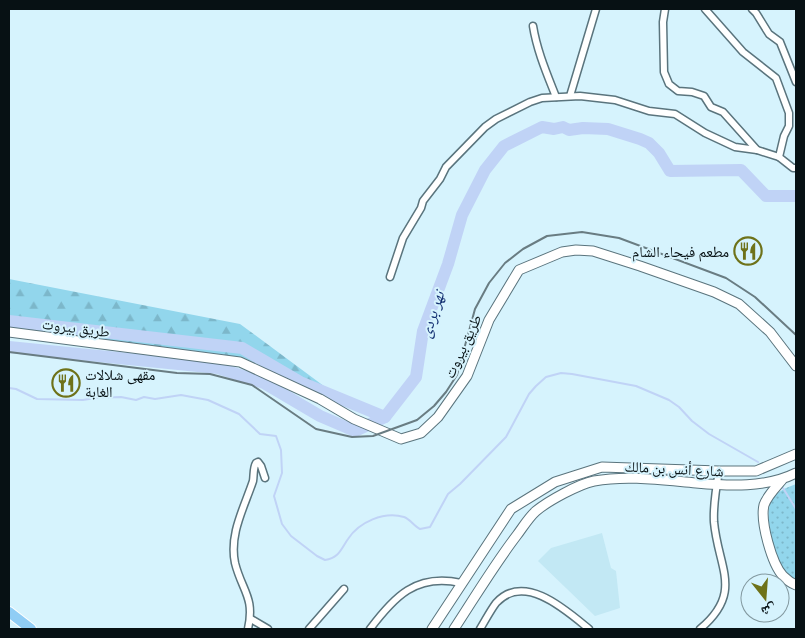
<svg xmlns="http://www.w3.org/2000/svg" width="805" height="638" font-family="'Exo 2','Noto Naskh Arabic',sans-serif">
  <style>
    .built { fill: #c2e8f4 }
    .grass { fill: url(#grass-dots) }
    .forest { fill: url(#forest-firs) }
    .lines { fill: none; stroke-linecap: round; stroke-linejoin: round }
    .stream { stroke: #c0d3f6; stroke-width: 2 }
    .river { stroke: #c0d3f6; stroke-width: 12 }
    .street-casing { stroke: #5a747d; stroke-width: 9 }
    .secondary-casing { stroke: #5a747d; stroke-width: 11 }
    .primary-casing { stroke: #fff; stroke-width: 12 }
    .street { stroke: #fff; stroke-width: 6 }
    .secondary { stroke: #fff; stroke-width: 9 }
    .primary { stroke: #90cdf5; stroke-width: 10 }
    .rail { stroke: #697c82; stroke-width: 2 }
    .labels { text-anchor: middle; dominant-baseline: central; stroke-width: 4; stroke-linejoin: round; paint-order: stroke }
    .poi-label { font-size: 15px; fill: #071114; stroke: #d6f3fd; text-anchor: end }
    .street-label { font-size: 15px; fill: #071114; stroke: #d6f3fd }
    .water-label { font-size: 16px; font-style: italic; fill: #132f71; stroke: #d6f3fd }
  </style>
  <defs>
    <pattern id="grass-dots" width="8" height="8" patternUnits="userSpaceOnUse" patternTransform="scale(1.25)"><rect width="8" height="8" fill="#92d6ec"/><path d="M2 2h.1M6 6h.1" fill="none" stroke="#7cb7ca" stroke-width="1.8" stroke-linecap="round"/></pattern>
    <pattern id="forest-firs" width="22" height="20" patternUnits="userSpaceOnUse" patternTransform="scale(1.25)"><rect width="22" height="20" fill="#92d6ec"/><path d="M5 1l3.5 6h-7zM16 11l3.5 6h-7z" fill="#7cb7ca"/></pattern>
  </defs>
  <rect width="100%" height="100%" fill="#d6f3fd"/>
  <!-- built -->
  <polygon class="built" points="602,533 611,568 616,571 620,608 595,616 538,561 551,548"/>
  <!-- grass -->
  <path class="grass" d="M796,484v96c-6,-3 -11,-7 -14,-13 -8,-13 -18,-52 -11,-65 5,-11 15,-14 25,-18z"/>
  <!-- forest -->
  <polygon class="forest" points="9,279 240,324 340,398 286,374 241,357 9,327"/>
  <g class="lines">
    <!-- stream -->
    <g class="stream">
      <path d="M9,388l7,1 21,10 46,1 12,-2 26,-1 15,3 8,-3 11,2 26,-4 27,5 31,14 21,20 16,2 5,14 1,23 -8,23 8,28 9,12 26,20 8,4c14,-2 16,-11 23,-21 11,-17 36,-28 56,-22 6,2 10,9 16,12l10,-2 18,-33 12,-10 46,-47 23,-43 7,-8 10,-9 15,-4 11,1 64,12 33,14 10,7 13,14 17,13 49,28"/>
      <polyline points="783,488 796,509"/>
    </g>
    <!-- river -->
    <g class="river">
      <polyline points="9,321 242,348 300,382 385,417 416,377 423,331 448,264 462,215 485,170 504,146 542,127 554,129 563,127 569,130 583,128 608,129 640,139 649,143 659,153 670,171 741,170 766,196 796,196"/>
      <polyline points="9,347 218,368 264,383 320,416 355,431 385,417"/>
    </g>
    <!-- street casing -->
    <g class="street-casing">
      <g id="street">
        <polyline points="665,9 663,22 664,72 669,84 678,91 692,92 704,96 711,107 723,112 757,150 779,157"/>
        <polyline points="705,9 743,52 776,78 789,113 789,126 784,136 779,157 793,168 796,168"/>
        <polyline points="752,9 756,13 769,34 780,42 796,82"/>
        <path d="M533,26c4,25 14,48 23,71"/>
        <polyline points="570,96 596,9"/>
        <polyline points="390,277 403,238 421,208 423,201 440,179 446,167 485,127 496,119 530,102 542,98 580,96 615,100 649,111 675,114 705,133 735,147 757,150"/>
        <polyline points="251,619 268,629"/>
        <path d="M248,629c7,-32 -6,-38 -13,-66 -6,-29 9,-55 18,-82 1,-6 0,-13 3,-18l2,-1 3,4 4,12"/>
        <polyline points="309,629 344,589"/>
        <path d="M370,629c24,-32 46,-56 91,-46"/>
        <path d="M480,629c5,-8 10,-18 16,-26 28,-31 70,7 93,26"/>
        <path d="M700,629c44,-37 18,-61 14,-107 -1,-17 2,-34 5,-51"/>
      </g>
    </g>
    <!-- secondary casing -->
    <g class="secondary-casing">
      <g id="secondary">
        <polyline points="9,332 240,362 320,399 354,419 401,439 421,433 438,417 467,376 489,320 519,270 562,252 576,250 593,251 640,266 714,292 739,304 770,332 796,366"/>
        <path d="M782,480c-6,7 -15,16 -18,25 -4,17 8,59 19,71 4,4 8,7 13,9"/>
        <polyline points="432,629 511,509 555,482 602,467 719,471 756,471 796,454"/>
        <path d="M454,629c21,-32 40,-64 63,-94 6,-8 12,-18 19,-24 12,-10 43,-27 58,-30 33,-6 68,-1 102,2 33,3 70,5 100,-10"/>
      </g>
    </g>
    <!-- primary casing -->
    <g class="primary-casing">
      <polyline id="primary" points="9,612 31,629"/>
    </g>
    <!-- street -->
    <use href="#street" class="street"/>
    <!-- secondary -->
    <use href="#secondary" class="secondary"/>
    <!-- primary -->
    <use href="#primary" class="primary"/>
    <!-- rail -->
    <polyline class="rail" points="9,352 177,373 210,374 252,385 316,429 352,437 373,436 417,420 434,406 446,392 457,375 475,309 489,283 505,263 523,249 547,236 582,232 619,238 726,278 755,297 796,335"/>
  </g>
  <!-- icons -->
  <defs>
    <g id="restaurant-ring" transform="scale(1.4375)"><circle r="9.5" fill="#d6f3fd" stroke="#6e7219" stroke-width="1.5"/><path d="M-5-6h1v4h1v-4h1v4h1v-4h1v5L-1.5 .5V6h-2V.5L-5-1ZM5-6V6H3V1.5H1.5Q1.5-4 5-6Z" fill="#6e7219"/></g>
  </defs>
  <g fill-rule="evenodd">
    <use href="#restaurant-ring" x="748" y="251"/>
    <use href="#restaurant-ring" x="66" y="383"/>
  </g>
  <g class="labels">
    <!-- poi labels -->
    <g class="poi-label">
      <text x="729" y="251">مطعم فيحاء الشام</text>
      <text x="85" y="374" text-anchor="start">مقهى شلالات<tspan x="85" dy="17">الغابة</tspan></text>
    </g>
    <!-- street labels -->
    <g class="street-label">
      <text transform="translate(76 327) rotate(7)">طريق بيروت</text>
      <text transform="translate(462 346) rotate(-65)">طريق بيروت</text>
      <text transform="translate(674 468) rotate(3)">شارع أنس بن مالك</text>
    </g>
    <!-- water labels -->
    <g class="water-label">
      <text transform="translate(431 314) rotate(-72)">نهر بردى</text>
    </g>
  </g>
  <!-- border -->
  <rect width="805" height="638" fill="none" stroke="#071114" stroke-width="20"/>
  <!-- north arrow -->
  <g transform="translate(765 598) rotate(163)"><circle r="24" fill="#d6f3fd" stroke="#8399a0"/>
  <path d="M0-4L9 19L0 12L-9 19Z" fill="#6e7219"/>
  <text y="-8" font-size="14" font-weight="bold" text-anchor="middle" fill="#071114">ش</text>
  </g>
</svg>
